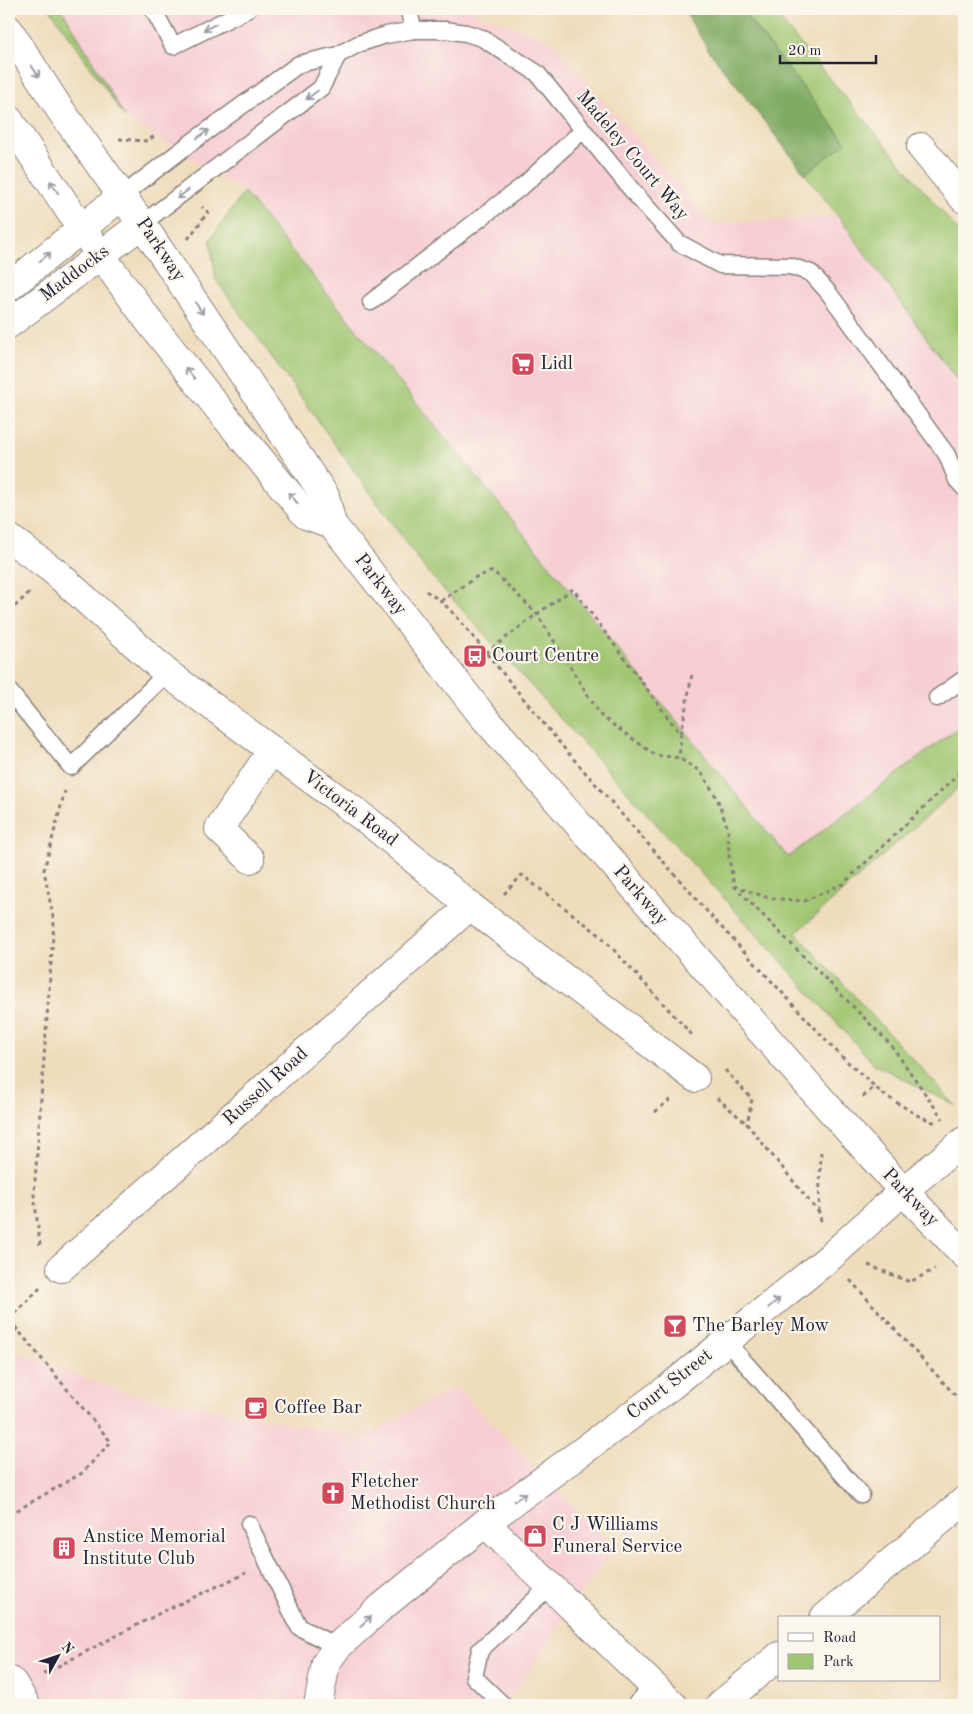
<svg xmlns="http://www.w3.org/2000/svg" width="973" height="1714" font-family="'Old Standard TT',serif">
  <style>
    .built { fill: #f7cfd3 }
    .green { fill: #a0c671; stroke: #617456 }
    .forest { fill: #80ab63; stroke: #51664f }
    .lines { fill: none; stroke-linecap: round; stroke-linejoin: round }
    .service-casing { stroke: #887f7b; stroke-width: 19 }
    .minor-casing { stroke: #887f7b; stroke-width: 30 }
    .tertiary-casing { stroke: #887f7b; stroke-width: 30 }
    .path { stroke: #887f7b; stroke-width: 3; stroke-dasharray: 4 4; stroke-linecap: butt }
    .service { stroke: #fff; stroke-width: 16 }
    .minor { stroke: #fff; stroke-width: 28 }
    .tertiary { stroke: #fff; stroke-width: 28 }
    .oneway { stroke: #9c9ca7 }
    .labels { text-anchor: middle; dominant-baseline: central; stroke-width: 4.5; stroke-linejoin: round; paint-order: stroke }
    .street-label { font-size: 19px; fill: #22223b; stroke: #fbf7ec }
    .poi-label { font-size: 19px; fill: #22223b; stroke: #fbf7ec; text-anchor: start }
  </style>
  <rect width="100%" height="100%" fill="#fbf7ec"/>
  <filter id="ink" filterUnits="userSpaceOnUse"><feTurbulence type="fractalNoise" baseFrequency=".02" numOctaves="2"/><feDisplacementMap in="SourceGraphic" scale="10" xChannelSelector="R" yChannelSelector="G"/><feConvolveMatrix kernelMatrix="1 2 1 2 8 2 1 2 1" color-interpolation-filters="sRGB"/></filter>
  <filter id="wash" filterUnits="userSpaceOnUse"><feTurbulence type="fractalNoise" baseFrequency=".0096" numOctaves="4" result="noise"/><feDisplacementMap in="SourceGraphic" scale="20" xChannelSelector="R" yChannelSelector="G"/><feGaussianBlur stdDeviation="1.12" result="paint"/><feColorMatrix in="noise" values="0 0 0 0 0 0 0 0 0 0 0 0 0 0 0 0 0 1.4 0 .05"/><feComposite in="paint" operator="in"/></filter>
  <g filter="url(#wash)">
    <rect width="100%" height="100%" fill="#efdcbb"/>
    <!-- built -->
    <g class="built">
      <polygon points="62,9 472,9 473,12 549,39 712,224 838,216 964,390 964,723 788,857 244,192 125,117"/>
      <polygon points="9,1347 18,1353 124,1392 362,1437 456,1387 614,1548 505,1705 9,1705"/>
    </g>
    <!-- green -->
    <g class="green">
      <polygon points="50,9 62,9 125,117"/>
      <polygon points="741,9 771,9 964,238 964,390 838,216 805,174 846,142"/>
      <polygon points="244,192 788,857 964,723 964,783 796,933 956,1106 874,1064 426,570 216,280 210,240"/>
    </g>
    <!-- forest -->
    <polygon class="forest" points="683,9 741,9 846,143 805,174 708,49"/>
  </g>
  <g filter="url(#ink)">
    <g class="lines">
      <!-- service casing -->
      <g class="service-casing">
        <g id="service">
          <polyline points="153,9 173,46 248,9"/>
          <polyline points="408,9 414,30"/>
          <polyline points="123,195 188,145 299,64 338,55 358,44 386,35 414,30 445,30 466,33 482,38 537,73 635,194 679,243 720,265 790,266 811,273 828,292 947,455 957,480 964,488"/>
          <polyline points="142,224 321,88 338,55"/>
          <polyline points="371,302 525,184 583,130"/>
          <polyline points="9,691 71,767 167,673"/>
          <polyline points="937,698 964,679"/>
          <polyline points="726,1341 861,1495"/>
          <polyline points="249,1524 299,1627 337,1647"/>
          <polyline points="503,1705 474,1677 480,1650 549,1587"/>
          <polyline points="635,1705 653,1686"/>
        </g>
      </g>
      <!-- minor casing -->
      <g class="minor-casing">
        <g id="minor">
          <polyline points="921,147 964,199"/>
          <polyline points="9,287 123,195"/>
          <polyline points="9,324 142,224"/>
          <polyline points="9,538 54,571 167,673 372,824 470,906 695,1078"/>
          <polyline points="250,859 219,829 272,750"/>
          <polyline points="61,1268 470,906"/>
          <polyline points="485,1523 673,1705"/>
          <polyline points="824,1618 964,1501"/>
          <polyline points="9,1680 13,1683 26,1705"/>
          <polyline points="318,1705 326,1663 337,1647 378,1610 485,1523 671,1386 830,1257 903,1191 964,1141"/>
          <polyline points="720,1705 779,1656"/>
        </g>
      </g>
      <!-- tertiary casing -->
      <g class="tertiary-casing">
        <g id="tertiary">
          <polyline points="9,30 59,108 142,224 325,496 332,524 482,715 842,1123 903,1191 964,1254"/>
          <polyline points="9,120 81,228 151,324 218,408 306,515 332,524"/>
        </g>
      </g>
      <!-- path -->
      <g class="path">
        <polyline points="119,139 147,141 156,135"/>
        <polyline points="188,239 208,212 202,207"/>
        <polyline points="426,591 441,601 457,617 563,747 712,917 840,1055 883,1094 917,1115 938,1124"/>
        <polyline points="441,601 476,577 493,571 537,614 601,716 655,755 679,758 701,772 717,798 728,829 729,858 734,886 769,898 804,901 843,884 964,769"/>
        <polyline points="9,612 31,591"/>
        <polyline points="486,653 537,614 573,589 681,735 679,758"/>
        <polyline points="681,734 692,674"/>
        <polyline points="734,886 891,1045 943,1119"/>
        <polyline points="504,894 522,875 601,936 693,1036"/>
        <polyline points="725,1070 752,1099 747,1124 819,1213 822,1224"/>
        <polyline points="863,1097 875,1086"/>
        <polyline points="717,1098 746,1123"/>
        <polyline points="655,1112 673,1097"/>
        <polyline points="819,1212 821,1148"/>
        <polyline points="40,1245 34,1194 54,922 44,870 65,791"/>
        <polyline points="868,1265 910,1282 935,1269"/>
        <polyline points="850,1280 964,1405"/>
        <polyline points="9,1319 40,1288"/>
        <polyline points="9,1320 17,1329"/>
        <polyline points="9,1337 17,1329 111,1442 82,1473 9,1515"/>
        <polyline points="43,1674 164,1611 246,1573"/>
      </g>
      <!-- service -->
      <use href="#service" class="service"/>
      <!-- minor -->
      <use href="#minor" class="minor"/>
      <!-- tertiary -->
      <use href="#tertiary" class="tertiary"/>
    </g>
    <!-- one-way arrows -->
    <defs><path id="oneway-shaft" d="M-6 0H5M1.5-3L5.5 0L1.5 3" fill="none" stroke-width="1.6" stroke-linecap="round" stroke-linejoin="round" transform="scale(1.25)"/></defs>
    <g class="oneway">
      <use href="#oneway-shaft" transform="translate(210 27) rotate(153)"/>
      <use href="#oneway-shaft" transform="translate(35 71) rotate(56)"/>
      <use href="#oneway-shaft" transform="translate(312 95) rotate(143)"/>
      <use href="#oneway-shaft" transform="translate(203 134) rotate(-36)"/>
      <use href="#oneway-shaft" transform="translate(54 187) rotate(-124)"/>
      <use href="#oneway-shaft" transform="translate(183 194) rotate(143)"/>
      <use href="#oneway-shaft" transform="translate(45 257) rotate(-39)"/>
      <use href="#oneway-shaft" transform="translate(199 308) rotate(56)"/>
      <use href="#oneway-shaft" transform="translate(190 373) rotate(-129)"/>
      <use href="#oneway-shaft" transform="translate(293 498) rotate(-130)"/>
      <use href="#oneway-shaft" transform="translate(774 1303) rotate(-39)"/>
      <use href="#oneway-shaft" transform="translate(520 1497) rotate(-36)"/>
      <use href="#oneway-shaft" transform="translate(366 1621) rotate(-42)"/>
    </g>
  </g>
  <!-- icons -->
  <defs>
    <g id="supermarket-square" transform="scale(1.25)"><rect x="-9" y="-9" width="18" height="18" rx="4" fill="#d1495b" stroke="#fbf7ec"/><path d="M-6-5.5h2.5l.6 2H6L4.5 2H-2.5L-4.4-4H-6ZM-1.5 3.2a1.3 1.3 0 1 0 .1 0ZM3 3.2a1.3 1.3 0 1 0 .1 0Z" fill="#fff"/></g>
    <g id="bus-square" transform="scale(1.25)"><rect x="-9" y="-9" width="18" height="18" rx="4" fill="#d1495b" stroke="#fbf7ec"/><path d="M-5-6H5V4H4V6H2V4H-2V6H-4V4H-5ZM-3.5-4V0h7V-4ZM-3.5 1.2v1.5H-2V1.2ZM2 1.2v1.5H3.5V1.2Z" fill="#fff"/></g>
    <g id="bar-square" transform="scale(1.25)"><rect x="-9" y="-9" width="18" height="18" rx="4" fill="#d1495b" stroke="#fbf7ec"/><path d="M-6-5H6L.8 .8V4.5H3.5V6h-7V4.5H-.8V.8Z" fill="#fff"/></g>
    <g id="cafe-square" transform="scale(1.25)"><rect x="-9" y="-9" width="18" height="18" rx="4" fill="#d1495b" stroke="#fbf7ec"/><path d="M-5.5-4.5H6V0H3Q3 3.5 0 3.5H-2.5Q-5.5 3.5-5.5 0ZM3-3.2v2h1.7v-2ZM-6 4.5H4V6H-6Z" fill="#fff"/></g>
    <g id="church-square" transform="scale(1.25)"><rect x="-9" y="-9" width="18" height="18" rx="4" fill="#d1495b" stroke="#fbf7ec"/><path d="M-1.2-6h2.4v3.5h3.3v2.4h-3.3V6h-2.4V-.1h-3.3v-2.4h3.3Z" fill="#fff"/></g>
    <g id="shop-square" transform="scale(1.25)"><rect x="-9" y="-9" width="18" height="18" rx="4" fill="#d1495b" stroke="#fbf7ec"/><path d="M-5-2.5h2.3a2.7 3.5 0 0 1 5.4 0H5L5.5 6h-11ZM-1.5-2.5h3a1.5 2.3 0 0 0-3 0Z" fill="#fff"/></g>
    <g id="building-square" transform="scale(1.25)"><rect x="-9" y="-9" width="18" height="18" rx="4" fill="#d1495b" stroke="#fbf7ec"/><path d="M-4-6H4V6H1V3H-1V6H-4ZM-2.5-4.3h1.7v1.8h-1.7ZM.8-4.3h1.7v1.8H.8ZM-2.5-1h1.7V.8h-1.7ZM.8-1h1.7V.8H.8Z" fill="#fff"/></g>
  </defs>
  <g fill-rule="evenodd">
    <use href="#supermarket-square" x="523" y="364"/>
    <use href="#bus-square" x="475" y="656"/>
    <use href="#bar-square" x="675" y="1326"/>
    <use href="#cafe-square" x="256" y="1408"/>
    <use href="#church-square" x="333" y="1493"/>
    <use href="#shop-square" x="535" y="1536"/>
    <use href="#building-square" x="64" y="1548"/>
  </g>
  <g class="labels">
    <!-- street labels -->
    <g class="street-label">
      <text transform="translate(632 156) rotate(50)">Madeley Court Way</text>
      <text transform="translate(160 250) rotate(56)">Parkway</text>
      <text transform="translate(75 274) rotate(-37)">Maddocks</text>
      <text transform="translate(380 585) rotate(52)">Parkway</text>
      <text transform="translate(350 809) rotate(37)">Victoria Road</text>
      <text transform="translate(640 896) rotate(49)">Parkway</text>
      <text transform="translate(266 1087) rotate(-42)">Russell Road</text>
      <text transform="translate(910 1198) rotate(46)">Parkway</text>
      <text transform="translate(670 1385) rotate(-38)">Court Street</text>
    </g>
    <!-- poi labels -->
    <g class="poi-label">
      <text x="540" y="364">Lidl</text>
      <text x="492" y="656">Court Centre</text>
      <text x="692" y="1326">The Barley Mow</text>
      <text x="274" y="1408">Coffee Bar</text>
      <text x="350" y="1482">Fletcher<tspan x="350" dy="22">Methodist Church</tspan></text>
      <text x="552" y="1525">C J Williams<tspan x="552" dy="22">Funeral Service</tspan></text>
      <text x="82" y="1537">Anstice Memorial<tspan x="82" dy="22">Institute Club</tspan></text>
    </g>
  </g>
  <!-- margin -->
  <rect width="973" height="1714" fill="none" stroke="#fbf7ec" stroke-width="30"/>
  <!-- legend -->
  <rect x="778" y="1616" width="162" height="65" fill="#fbf7ec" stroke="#a4a2a5"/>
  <rect x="788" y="1633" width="25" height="8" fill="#ffffff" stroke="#a4a2a5"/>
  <text x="823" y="1642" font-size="15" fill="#22223b">Road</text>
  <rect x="788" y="1654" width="25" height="15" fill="#a0c671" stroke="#a4a2a5"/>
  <text x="823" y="1666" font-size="15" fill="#22223b">Park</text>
  <!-- north arrow -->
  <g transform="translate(58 1656) rotate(50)" stroke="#fbf7ec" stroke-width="4" paint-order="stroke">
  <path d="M0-4L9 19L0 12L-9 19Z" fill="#22223b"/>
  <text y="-8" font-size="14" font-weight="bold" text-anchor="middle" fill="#22223b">N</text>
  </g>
  <!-- scale -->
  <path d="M780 55v8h96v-8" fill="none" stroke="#22223b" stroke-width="2.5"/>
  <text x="788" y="55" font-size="15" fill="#22223b" stroke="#fbf7ec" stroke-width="4" paint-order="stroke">20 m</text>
</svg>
